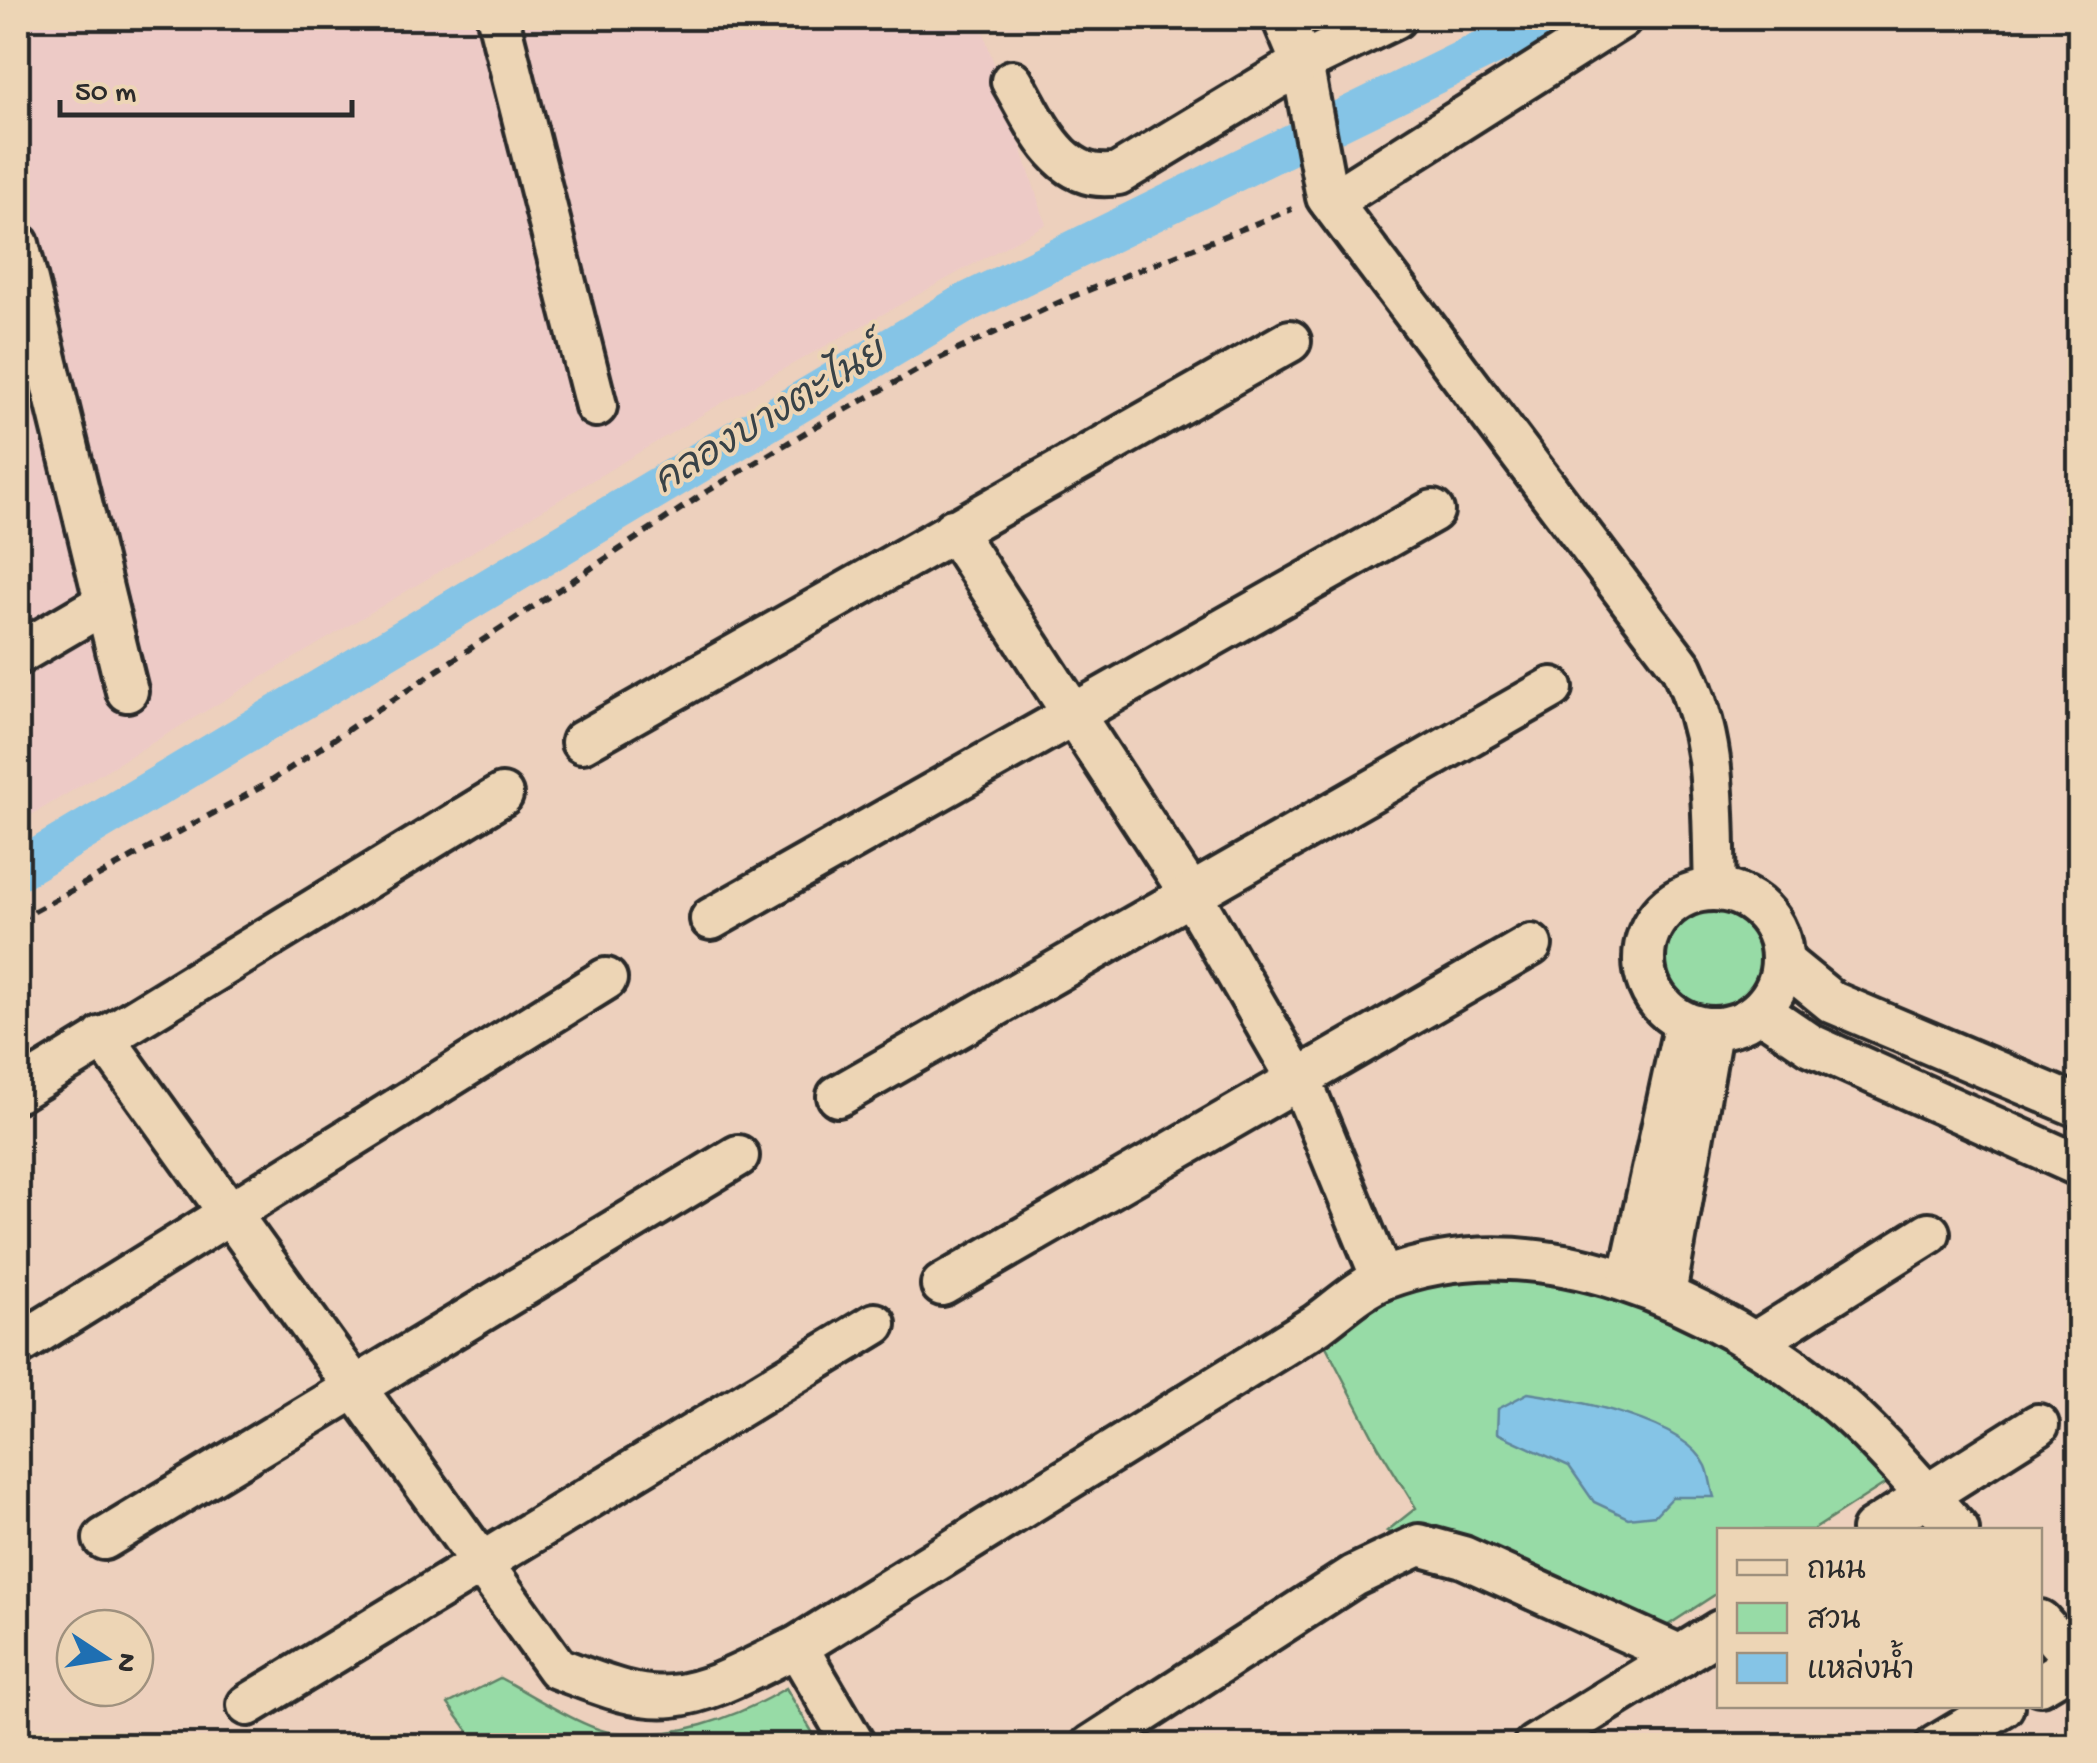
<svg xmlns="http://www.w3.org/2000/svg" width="2097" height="1763" font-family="'Gochi Hand','Playpen Sans Thai',sans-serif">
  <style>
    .built { fill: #edcac6 }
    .green { fill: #97dba6; stroke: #618368; stroke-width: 2.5 }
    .water { fill: #85c4e6; stroke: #61879b; stroke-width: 2.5 }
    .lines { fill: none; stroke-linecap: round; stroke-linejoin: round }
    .canal { stroke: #85c4e6; stroke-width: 40 }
    .minor-casing { stroke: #2b2b2b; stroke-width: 48 }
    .path { stroke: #2b2b2b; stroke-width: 6; stroke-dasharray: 10 8; stroke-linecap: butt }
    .minor { stroke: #edd5b5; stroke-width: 40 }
    .labels { text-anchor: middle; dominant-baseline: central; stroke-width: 8; stroke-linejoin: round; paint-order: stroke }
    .water-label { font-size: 38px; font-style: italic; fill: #384247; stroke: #edd5b5 }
  </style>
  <rect width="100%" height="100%" fill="#edd0bd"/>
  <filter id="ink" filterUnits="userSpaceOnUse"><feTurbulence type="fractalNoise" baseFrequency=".01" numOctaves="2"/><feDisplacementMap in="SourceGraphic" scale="20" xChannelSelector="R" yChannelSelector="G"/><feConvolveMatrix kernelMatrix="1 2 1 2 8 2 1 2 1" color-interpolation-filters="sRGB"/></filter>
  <g filter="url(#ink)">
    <!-- built -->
    <polygon class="built" points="18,18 979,18 1046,224 720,404 18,823"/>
    <!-- green -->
    <g class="green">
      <circle cx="1713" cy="959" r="69"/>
      <polygon points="1523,1267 1676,1307 1900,1474 1813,1530 1720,1530 1719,1592 1642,1642 1387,1531 1416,1508 1378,1446 1316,1327 1375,1287"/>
      <path d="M500,1678c25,13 85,51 110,54 61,9 125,-13 176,-44l34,57h-341l-31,-41z"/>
    </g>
    <!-- water -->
    <path class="water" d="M1528,1393c47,7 156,27 178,73 4,9 5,22 8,31h-42l-17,18 -27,3 -34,-16 -25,-36 -72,-33 1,-24z"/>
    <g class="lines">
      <!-- canal -->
      <polyline class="canal" points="18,870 964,304 1550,18"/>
      <!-- minor casing -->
      <g class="minor-casing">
        <g id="minor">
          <polyline points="498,18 596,406"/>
          <path d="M1283,18l19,45 25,134 355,471c36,77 30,138 33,221"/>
          <path d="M1012,81c25,42 47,104 106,93l184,-111 93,-45"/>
          <polyline points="1331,202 1621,18"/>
          <polyline points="18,244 127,691"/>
          <polyline points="953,530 1192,896 1307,1095 1382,1278"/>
          <polyline points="18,654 105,603"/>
          <polyline points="582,742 1290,341"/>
          <circle cx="1713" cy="959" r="69"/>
          <polyline points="711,919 1433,511"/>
          <polyline points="1783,962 1832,1002 2080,1107"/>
          <polyline points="1761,1011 1811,1045 2080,1166"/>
          <path d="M103,1037l454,631c35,13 77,32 115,28 43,-4 87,-32 125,-49l519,-322c21,-15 45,-38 69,-47 154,-58 328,23 446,120 46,38 87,88 127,132"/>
          <polyline points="18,1091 502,795"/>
          <polyline points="838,1096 1552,688"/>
          <polyline points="1629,1281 1685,1023"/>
          <polyline points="942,1285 1531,945"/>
          <polyline points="1665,1295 1711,1031"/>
          <polyline points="1754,1343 1929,1233"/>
          <polyline points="18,1345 606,979"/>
          <polyline points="1872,1530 2038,1425"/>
          <polyline points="104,1539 738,1156"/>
          <polyline points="2040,1621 2080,1666"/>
          <polyline points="797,1647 855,1746"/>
          <polyline points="2040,1684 2077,1662"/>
          <polyline points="248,1705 875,1324"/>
          <polyline points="1091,1746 1354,1576 1419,1545 1463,1557 1681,1656"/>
          <polyline points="1534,1746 1720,1631"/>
          <polyline points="1936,1746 2003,1706"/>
        </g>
      </g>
      <!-- path -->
      <polyline class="path" points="18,920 263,786 706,492 818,425 936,360 1071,297 1292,209"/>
      <!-- minor -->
      <use href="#minor" class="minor"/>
    </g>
  </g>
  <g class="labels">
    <!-- water labels -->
    <g class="water-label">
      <text transform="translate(771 420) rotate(-31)">คลองบางตะไนย์</text>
    </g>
  </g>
  <!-- margin -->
  <rect width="2097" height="1763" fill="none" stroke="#edd5b5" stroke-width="60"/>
  <rect x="30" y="30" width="2037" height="1703" fill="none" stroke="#2b2b2b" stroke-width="4" filter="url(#ink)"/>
  <!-- legend -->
  <rect x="1717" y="1528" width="325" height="180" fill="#edd5b5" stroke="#9f917e" stroke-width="2.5"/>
  <rect x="1737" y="1560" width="50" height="15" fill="#edd5b5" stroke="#9f917e" stroke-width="2.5"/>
  <text x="1807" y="1578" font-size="30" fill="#2b2b2b">ถนน</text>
  <rect x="1737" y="1603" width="50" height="30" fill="#97dba6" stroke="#9f917e" stroke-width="2.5"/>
  <text x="1807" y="1628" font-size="30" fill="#2b2b2b">สวน</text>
  <rect x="1737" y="1653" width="50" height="30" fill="#85c4e6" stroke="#9f917e" stroke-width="2.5"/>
  <text x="1807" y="1678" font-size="30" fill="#2b2b2b">แหล่งน้ำ</text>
  <!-- north arrow -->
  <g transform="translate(105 1658) rotate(102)"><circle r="48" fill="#edd5b5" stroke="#9f917e" stroke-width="2.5"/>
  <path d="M0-8L18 38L0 25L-18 38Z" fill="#1f6fb2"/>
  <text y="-15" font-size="28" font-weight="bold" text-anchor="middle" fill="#2b2b2b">N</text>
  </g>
  <!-- scale -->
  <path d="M60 100v15h292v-15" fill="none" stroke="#2b2b2b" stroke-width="5"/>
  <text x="75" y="100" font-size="30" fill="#2b2b2b" stroke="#edd5b5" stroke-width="8" paint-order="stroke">50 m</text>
</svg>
